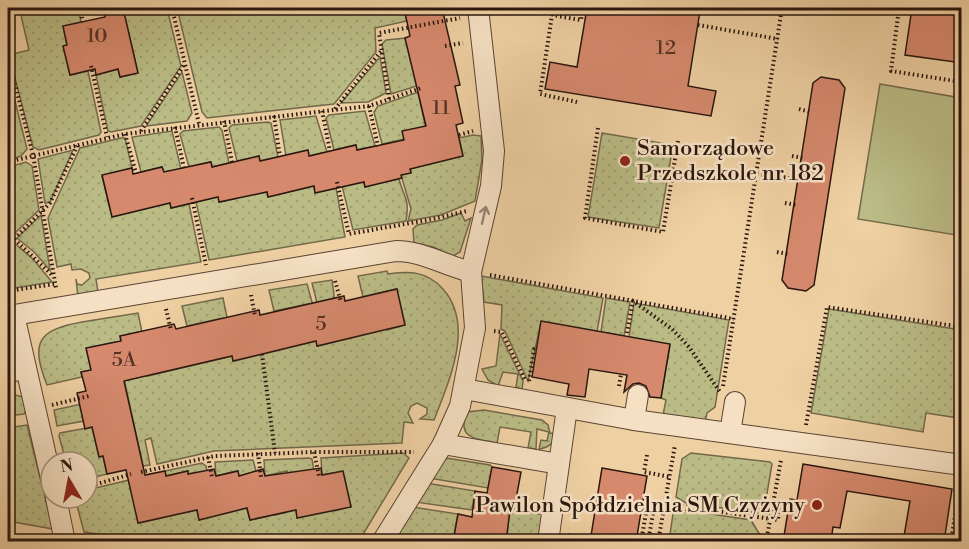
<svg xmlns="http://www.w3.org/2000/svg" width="969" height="549" font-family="'Libre Bodoni',serif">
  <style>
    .grass { fill: url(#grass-dots); stroke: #72684a; stroke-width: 1.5 }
    .garden { fill: #babb85; stroke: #72684a; stroke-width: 1.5 }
    .building { fill: #d6896d; stroke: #29160e; stroke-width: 1.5 }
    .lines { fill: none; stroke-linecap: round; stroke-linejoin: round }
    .minor-casing { stroke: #5a4433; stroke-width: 22 }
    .path { stroke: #29160e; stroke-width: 4; stroke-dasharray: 1.5 3; stroke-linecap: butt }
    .minor { stroke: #f5e0c3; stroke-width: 20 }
    .oneway { stroke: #998572 }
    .poi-dot { fill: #8f2418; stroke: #f5e0c3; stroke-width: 2 }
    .labels { text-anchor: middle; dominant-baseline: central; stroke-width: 5; stroke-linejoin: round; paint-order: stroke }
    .number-label { font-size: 20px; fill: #543326 }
    .poi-label { font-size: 22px; fill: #29160e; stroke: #f5e0c3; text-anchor: start }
  </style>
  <defs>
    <pattern id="grass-dots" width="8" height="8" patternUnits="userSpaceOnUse" patternTransform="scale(1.5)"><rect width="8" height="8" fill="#babb85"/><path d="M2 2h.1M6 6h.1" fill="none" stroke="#a0a072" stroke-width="1.8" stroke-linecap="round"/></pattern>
  </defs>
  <rect width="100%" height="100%" fill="#efd0a3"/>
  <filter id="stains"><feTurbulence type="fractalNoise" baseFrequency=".00333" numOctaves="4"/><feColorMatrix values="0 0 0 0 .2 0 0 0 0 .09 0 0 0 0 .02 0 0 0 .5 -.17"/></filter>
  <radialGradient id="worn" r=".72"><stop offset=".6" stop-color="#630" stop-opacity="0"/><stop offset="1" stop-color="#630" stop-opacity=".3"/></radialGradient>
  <!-- grass -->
  <g class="grass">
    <polygon points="29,8 78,8 81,22 63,26 67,45 63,46 70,75 88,71 101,132 99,135 39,150 33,147 9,55 29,50 20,11"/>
    <polygon points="123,8 167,8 181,66 141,126 111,132 108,131 96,75 118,69 120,77 138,73"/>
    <polygon points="177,8 404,8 407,21 375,28 376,52 334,104 207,118 202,112"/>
    <polygon points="405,38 417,86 391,94 382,44 386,40"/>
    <polygon points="380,57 386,93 368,102 341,103"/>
    <polygon points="182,72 192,113 187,121 146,126"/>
    <polygon points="8,73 27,149 21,156 8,160"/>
    <polygon points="418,92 427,134 382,144 374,112 378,106"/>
    <polygon points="365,111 375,146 357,150 355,145 334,150 326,118 329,115"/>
    <polygon points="316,116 327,152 309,156 286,156 280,120"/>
    <polygon points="268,122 271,123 278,157 260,161 259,156 237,161 229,128 232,125"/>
    <polygon points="219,127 222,130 229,163 212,167 210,162 189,167 180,134 183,131"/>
    <polygon points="172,131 181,169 164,172 162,167 141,172 132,137"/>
    <polygon points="602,133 673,145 659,228 588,217"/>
    <polygon points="473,135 481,136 482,160 475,201 441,215 408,221 411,209 401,175 411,173 410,169 463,156 459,138"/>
    <polygon points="121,138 125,138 132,168 102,176 106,193 112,192 107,198 112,216 169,199 171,208 189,204 201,262 96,279 98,292 78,297 76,279 77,284 82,285 90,278 89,273 81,269 72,270 71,264 57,267 48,218 80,148"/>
    <polygon points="73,150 50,202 45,203 38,159"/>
    <polygon points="26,162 32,166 39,210 13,235 8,230 8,167"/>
    <path d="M389,175l1,6 9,-2c5,20 11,19 7,42l-53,9 -11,-44 21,-8 2,9z"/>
    <polygon points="313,183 315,192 336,188 345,237 209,260 196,202 217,193 220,202 238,198 237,193 266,187 268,196 305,188"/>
    <polygon points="461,213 465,221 471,218 460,252 453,256 433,247 414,243 413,229 417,225 442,220"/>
    <polygon points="41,215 50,270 34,252 17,238"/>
    <polygon points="12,241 33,259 52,282 8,289 8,247"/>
    <path d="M387,271l1,3c22,-3 39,-3 55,15 32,36 6,92 -9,131l-14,-1 7,-5v-6l-10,-5 -6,3 -3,7 5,10 -9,-1 -2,21 -188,8 -57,13 -6,-26 -6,2 5,25 -7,1 -21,-96 26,6 84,-20 2,5 82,-20 2,5 61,-15 6,-6 2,5 18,-5 -9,-36 -33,8 -5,-21z"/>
    <polygon points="481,276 603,298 597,332 541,322 528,381 505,331 501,329 502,305 484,302"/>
    <polygon points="332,280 335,303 318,307 312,283"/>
    <polygon points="307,284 314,309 310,309 308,304 274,311 269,290"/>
    <polygon points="223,298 228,322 223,318 187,326 182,306"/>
    <polygon points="606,298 630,302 624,336 601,332"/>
    <polygon points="634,303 729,320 715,407 707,413 705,423 663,415 666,400 661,398 670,345 629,337"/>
    <polygon points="829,309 961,330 961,438 956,438 958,418 926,413 923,432 811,413"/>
    <path d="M138,313l5,24 -5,-5 -18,4 2,10 -7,-4 -28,6 4,22 -10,2 1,5 -35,8c-17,-43 -9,-55 35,-63 19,-3 37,-6 56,-9z"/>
    <polygon points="500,334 523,381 522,390 516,387 518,374 503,372 498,386 488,380 482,369 496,366"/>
    <polygon points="8,393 23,397 26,410 24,414 8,416"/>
    <polygon points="91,402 84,421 57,426 54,410"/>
    <path d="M484,410l58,10 6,5 2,8 7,1c-3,9 -8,14 -18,15l2,-9 6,1 2,-9 -12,-3 -1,20 -8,-1 3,-16 -31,-5 -3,16c-21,-4 -41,-4 -30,-31z"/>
    <polygon points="27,425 53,529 8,521 8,428"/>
    <polygon points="92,427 99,456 103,456 107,474 87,479 87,462 66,462 59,436 60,433"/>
    <polygon points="403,453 409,458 359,541 147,541 84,532 75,498 87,498 87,490 129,480 139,523 186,512 196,506 199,520 246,506 250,520 268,516 273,509 275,515 286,512 295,505 297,517 332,506 334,511 351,506 343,471 322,475 321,458"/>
    <polygon points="691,453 770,462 772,464 764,511 758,513 686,503 676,497 682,459"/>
    <polygon points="309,458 312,459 315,477 290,482 287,471 265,476 264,460"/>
    <polygon points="446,458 490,465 492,467 488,488 429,478"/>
    <polygon points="253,460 258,478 240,482 237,471 216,476 215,462"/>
    <polygon points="202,463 206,466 208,477 190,482 188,471 166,476 165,471"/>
    <polygon points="426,483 475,491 472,510 415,502"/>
    <polygon points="412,507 458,514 453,540 441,538 440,541 391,542"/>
    <polygon points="510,510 546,515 542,541 506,542"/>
    <polygon points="684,510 751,520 760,535 760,541 669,541 673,514"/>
  </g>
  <!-- garden -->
  <polygon class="garden" points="880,84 961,98 961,199 956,235 858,219"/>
  <!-- building -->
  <g class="building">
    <polygon points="123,8 138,73 120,77 118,69 96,75 95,69 70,75 63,46 67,45 63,26 105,17 104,12"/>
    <polygon points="404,8 442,8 460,85 455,86 463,123 456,125 463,156 410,169 411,173 401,175 402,178 365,187 364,182 315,193 314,186 268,197 267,192 219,202 218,197 171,208 170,203 112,217 102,175 132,168 133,174 162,167 164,172 211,162 212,167 259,156 260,161 308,150 309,156 356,145 357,150 404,140 402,131 426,126 405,38 410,36"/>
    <polygon points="587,8 677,8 700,11 688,86 716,91 711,116 545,89 550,62 577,67"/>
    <polygon points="912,8 962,8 962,63 905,55"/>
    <polygon points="821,77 839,80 845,88 814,285 806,291 788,288 782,280 813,83"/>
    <polygon points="397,289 405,325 317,346 316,341 233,361 232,356 124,381 145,475 165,471 166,476 188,471 188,474 214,469 216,476 238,471 239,476 263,469 265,476 321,468 322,475 343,471 351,507 297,518 296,510 250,520 247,508 199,520 197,510 138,523 126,470 107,474 103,456 99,457 92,427 85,429 77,393 86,391 81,372 91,370 86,348 121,341 120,336 174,324 176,329 259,310 260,315 344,296 345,301"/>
    <polygon points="541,321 670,344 661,398 650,397 646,386 639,383 633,384 624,392 627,375 589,369 585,397 567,395 569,384 532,377"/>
    <polygon points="803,464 952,489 944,542 903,542 910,501 847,491 840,528 833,527 831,542 783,542 790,499 797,500"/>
    <polygon points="492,467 521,472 514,510 510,510 506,542 453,542 458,514 472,517 475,491 487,493"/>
    <polygon points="602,468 647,476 636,542 590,542"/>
  </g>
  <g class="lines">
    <!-- minor casing -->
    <g class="minor-casing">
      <g id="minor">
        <polyline points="14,315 51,478"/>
        <path d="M8,316l388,-65c26,0 50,15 75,21"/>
        <polyline points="8,372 26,369"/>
        <polyline points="464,389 634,420 962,465"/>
        <polyline points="634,420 638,395"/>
        <polyline points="730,433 735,402"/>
        <polyline points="443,444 559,464"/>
        <polyline points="56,498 65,542"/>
        <polyline points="382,542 443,444 460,406 475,328 471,272 491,186 494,151 478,8"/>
        <polyline points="548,542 567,408"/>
      </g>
    </g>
    <!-- path -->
    <g class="path">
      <polyline points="80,8 83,22"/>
      <polyline points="172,8 199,124"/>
      <polyline points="899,8 891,71 962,82"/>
      <polyline points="698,25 778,39"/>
      <polyline points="445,46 463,43"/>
      <polyline points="8,57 33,155 56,288"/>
      <polyline points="91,66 107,137"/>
      <polyline points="389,99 379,33 460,18"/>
      <polyline points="577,102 540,94 552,15 581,20 583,8"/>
      <polyline points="369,106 378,146"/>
      <polyline points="335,109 381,51"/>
      <polyline points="799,109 811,112"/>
      <polyline points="322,111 330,151"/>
      <polyline points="274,116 280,157"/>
      <polyline points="224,121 232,162"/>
      <polyline points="175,127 184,168"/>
      <polyline points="598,128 585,218 663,232 678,141"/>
      <polyline points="141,131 185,63"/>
      <polyline points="125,134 136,173"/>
      <polyline points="459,135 473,131"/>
      <polyline points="792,156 803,158"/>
      <polyline points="8,162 125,134 369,106 421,88"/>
      <polyline points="757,174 789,178"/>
      <polyline points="337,182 349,234 433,219 467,211"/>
      <polyline points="192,198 206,265"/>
      <polyline points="785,203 796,205"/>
      <polyline points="962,230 959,247 962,250"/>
      <polyline points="8,233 53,276"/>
      <polyline points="8,245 50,203 78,144"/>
      <polyline points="777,252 788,254"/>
      <polyline points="490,275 734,319"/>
      <polyline points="335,281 341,302"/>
      <polyline points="8,291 55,284"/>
      <polyline points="251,295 255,316"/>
      <polyline points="166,309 171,330"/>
      <polyline points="494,331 502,332 525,380"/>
      <polyline points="627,333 633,301 672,329 689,347 720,392"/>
      <polyline points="262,354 275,453"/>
      <polyline points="529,381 534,349 537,349"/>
      <polyline points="619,386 621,374"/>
      <polyline points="723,386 782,8"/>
      <polyline points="52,405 89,396"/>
      <polyline points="806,425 827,307 962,327"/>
      <polyline points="314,452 319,476"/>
      <polyline points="258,453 261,477"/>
      <polyline points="647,455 644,472 670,477"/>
      <polyline points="208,457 212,477"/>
      <polyline points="141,472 215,456 314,452 414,452"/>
      <polyline points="87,487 131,474"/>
      <polyline points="568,535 589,538"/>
      <polyline points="641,542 648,501 643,500"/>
      <polyline points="648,542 655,502 778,520 779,509 788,511"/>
      <polyline points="658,542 675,445"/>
      <polyline points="766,542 781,460"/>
      <polyline points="951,542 960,483"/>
    </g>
    <!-- minor -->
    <use href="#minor" class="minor"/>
  </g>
  <!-- one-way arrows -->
  <defs><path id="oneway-shaft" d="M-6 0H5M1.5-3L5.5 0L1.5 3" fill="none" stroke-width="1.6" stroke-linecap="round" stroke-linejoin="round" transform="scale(1.5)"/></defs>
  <use class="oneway" href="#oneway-shaft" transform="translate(484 215) rotate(-77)"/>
  <!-- markers -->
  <g class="poi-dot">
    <circle cx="625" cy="161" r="6"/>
    <circle cx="817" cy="505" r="6"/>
  </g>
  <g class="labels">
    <!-- number labels -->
    <g class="number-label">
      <text x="97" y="36">10</text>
      <text x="666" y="48">12</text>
      <text x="441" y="108">11</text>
      <text x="321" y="324">5</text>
      <text x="124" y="360">5A</text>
    </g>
    <!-- poi labels -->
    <g class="poi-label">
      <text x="637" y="148">Samorządowe<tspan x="637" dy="25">Przedszkole nr 182</tspan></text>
      <text x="805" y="505" text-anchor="end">Pawilon Spółdzielnia SM Czyżyny</text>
    </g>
  </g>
  <!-- margin -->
  <rect width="969" height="549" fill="none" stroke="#efd0a3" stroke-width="30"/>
  <rect x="9" y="9" width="951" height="531" fill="none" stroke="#29160e" stroke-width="3"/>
  <rect x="15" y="15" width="939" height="519" fill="none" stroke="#29160e" stroke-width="1.5"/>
  <!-- north arrow -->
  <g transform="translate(69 480) rotate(350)"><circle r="28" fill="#f5e0c3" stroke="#a38f7b" stroke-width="1.5"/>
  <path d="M0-4.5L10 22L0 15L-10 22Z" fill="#8f2418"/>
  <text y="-9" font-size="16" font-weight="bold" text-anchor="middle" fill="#29160e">N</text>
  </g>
  <rect width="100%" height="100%" filter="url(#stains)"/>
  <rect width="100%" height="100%" fill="url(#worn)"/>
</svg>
